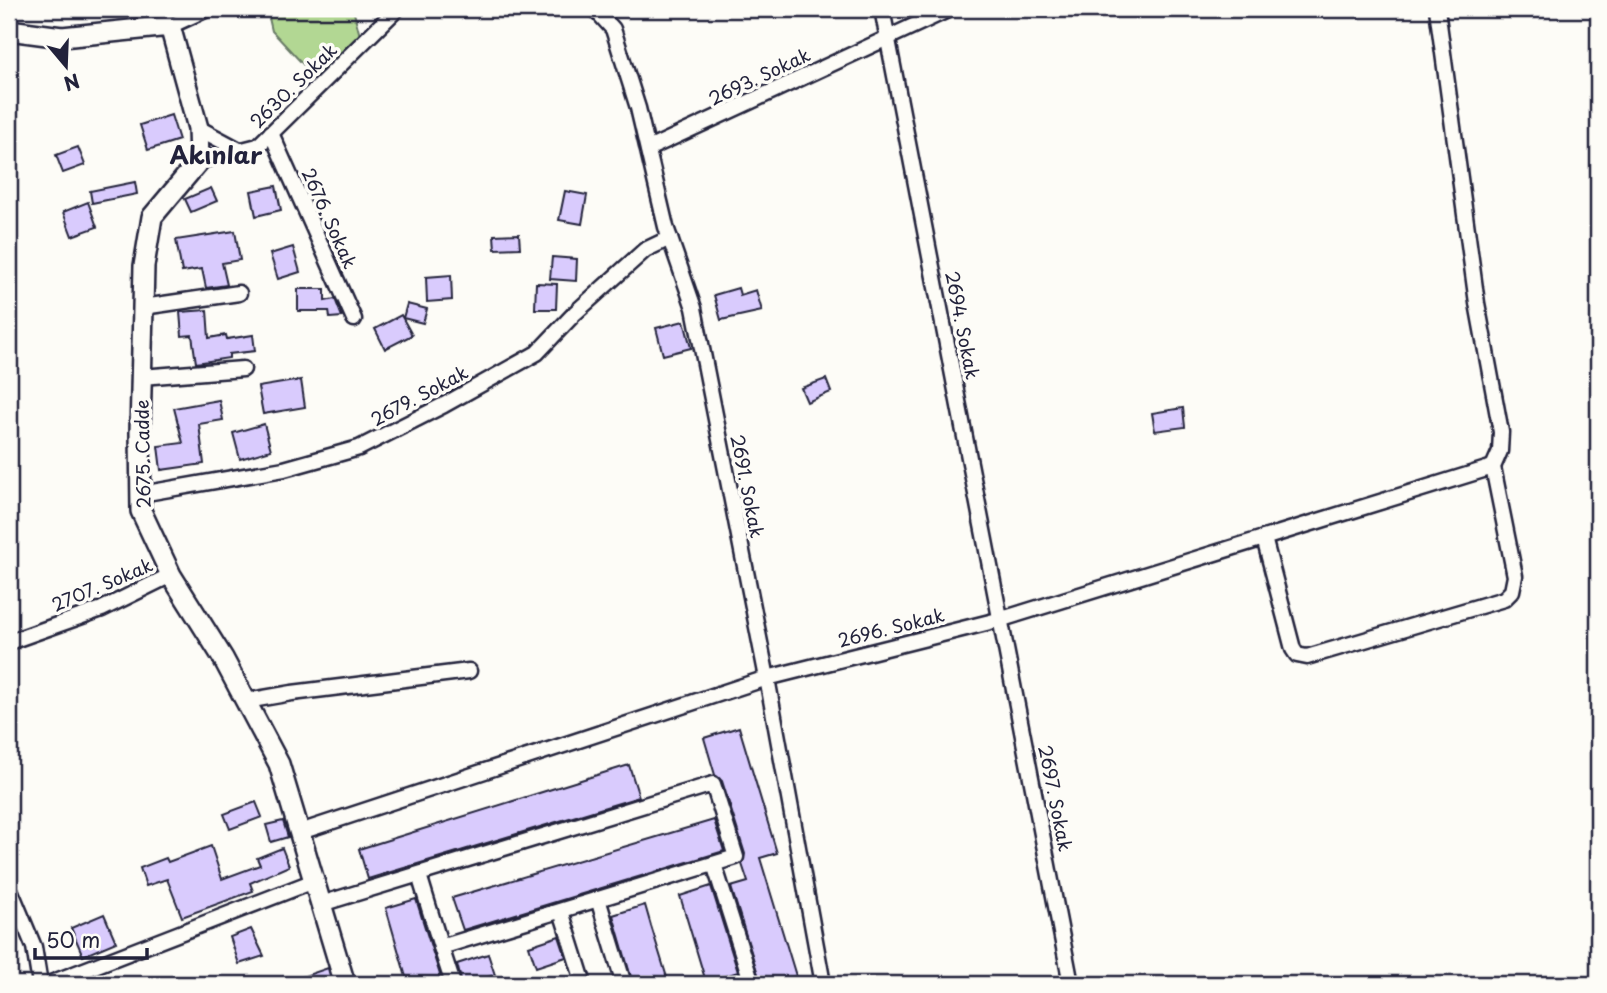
<svg xmlns="http://www.w3.org/2000/svg" width="1607" height="993" font-family="'Playpen Sans',sans-serif">
  <style>
    .green { fill: #b2d793; stroke: #6a7c67; stroke-width: 2 }
    .building { fill: #d9cbfd; stroke: #22223b; stroke-width: 2 }
    .lines { fill: none; stroke-linecap: round; stroke-linejoin: round }
    .street-casing { stroke: #22223b; stroke-width: 19 }
    .secondary-casing { stroke: #22223b; stroke-width: 24 }
    .street { stroke: #fdfcf7; stroke-width: 14 }
    .secondary { stroke: #fdfcf7; stroke-width: 19 }
    .labels { text-anchor: middle; dominant-baseline: central; stroke-width: 7; stroke-linejoin: round; paint-order: stroke }
    .street-label { font-size: 18px; fill: #22223b; stroke: #fdfcf7 }
    .district-label { font-size: 24px; font-weight: bold; fill: #22223b; stroke: #fdfcf7 }
  </style>
  <rect width="100%" height="100%" fill="#fdfcf7"/>
  <filter id="ink" filterUnits="userSpaceOnUse"><feTurbulence type="fractalNoise" baseFrequency=".0143" numOctaves="2"/><feDisplacementMap in="SourceGraphic" scale="14" xChannelSelector="R" yChannelSelector="G"/><feConvolveMatrix kernelMatrix="1 2 1 2 8 2 1 2 1" color-interpolation-filters="sRGB"/></filter>
  <g filter="url(#ink)">
    <!-- green -->
    <polygon class="green" points="267,9 353,9 360,36 315,77 272,31"/>
    <!-- building -->
    <g class="building">
      <polygon points="171,115 179,140 148,150 140,125"/>
      <polygon points="78,147 85,165 63,173 56,155"/>
      <polygon points="135,182 137,194 92,203 90,191"/>
      <polygon points="276,186 281,210 256,216 251,191"/>
      <polygon points="211,188 217,201 191,212 185,199"/>
      <polygon points="565,191 587,195 582,224 559,220"/>
      <polygon points="88,202 97,227 72,236 63,212"/>
      <polygon points="235,231 240,260 222,263 227,285 206,288 202,269 182,272 176,240"/>
      <polygon points="519,234 520,248 495,249 494,235"/>
      <polygon points="293,247 300,272 278,279 270,254"/>
      <polygon points="552,257 577,259 576,281 550,279"/>
      <polygon points="451,275 452,300 427,302 426,277"/>
      <polygon points="536,283 557,284 556,309 535,309"/>
      <polygon points="738,288 740,295 756,290 762,311 721,320 714,295"/>
      <polygon points="298,289 325,289 325,301 335,299 342,317 330,318 329,311 298,311"/>
      <polygon points="407,304 427,309 423,323 403,318"/>
      <polygon points="207,310 209,338 226,335 227,339 253,335 255,351 229,354 229,358 196,363 192,335 182,336 180,312"/>
      <polygon points="401,315 412,335 385,349 375,329"/>
      <polygon points="684,321 691,348 663,355 656,328"/>
      <polygon points="826,379 831,392 807,402 801,388"/>
      <polygon points="301,380 305,407 263,414 258,387"/>
      <polygon points="219,400 223,420 199,424 204,464 161,470 158,446 183,443 174,408"/>
      <polygon points="1183,408 1185,427 1155,431 1152,413"/>
      <polygon points="264,424 271,450 240,459 233,433"/>
      <polygon points="739,727 777,853 760,858 796,976 770,984 761,984 731,887 748,882 742,864 745,854 722,781 715,775 704,738"/>
      <polygon points="629,765 639,797 368,879 359,849"/>
      <polygon points="256,802 262,817 230,829 224,814"/>
      <polygon points="714,820 724,851 463,930 452,898"/>
      <polygon points="283,821 288,837 271,842 266,825"/>
      <polygon points="211,846 222,879 260,865 257,858 282,848 289,866 250,883 253,891 182,917 167,879 146,886 140,868 166,858 168,862"/>
      <polygon points="711,886 738,972 706,982 680,896"/>
      <polygon points="416,899 432,950 443,984 408,984 386,908"/>
      <polygon points="645,905 651,926 669,984 633,984 613,915"/>
      <polygon points="104,914 116,942 83,956 71,928"/>
      <polygon points="251,929 264,956 239,964 230,937"/>
      <polygon points="559,936 566,957 536,967 529,946"/>
      <polygon points="488,954 495,975 462,984 457,964"/>
      <polygon points="328,968 332,984 288,984 287,982"/>
    </g>
    <g class="lines">
      <!-- street casing -->
      <g class="street-casing">
        <g id="street">
          <polyline points="595,9 613,29 638,108 666,227 694,308 767,678 823,984"/>
          <polyline points="882,9 1071,984"/>
          <polyline points="170,26 207,9"/>
          <polyline points="198,128 241,151"/>
          <polyline points="271,133 354,319"/>
          <polyline points="648,149 950,9"/>
          <polyline points="199,161 258,146 397,9"/>
          <polyline points="143,307 239,293"/>
          <polyline points="141,377 243,369"/>
          <polyline points="141,494 284,469 359,448 444,405 537,353 575,313 645,250 670,238"/>
          <polyline points="1264,538 1293,649 1297,655 1307,657 1504,599 1512,591 1515,576 1493,467 1500,451 1501,432 1477,303 1437,9"/>
          <polyline points="9,642 102,609 171,575"/>
          <polyline points="246,701 292,693 469,671"/>
          <polyline points="300,832 767,678 1002,619 1493,467"/>
          <polyline points="714,864 752,984"/>
          <polyline points="9,887 34,947 40,984"/>
          <polyline points="598,899 624,984"/>
          <polyline points="321,904 713,784 736,857 441,947 419,875"/>
          <polyline points="561,911 584,984"/>
          <polyline points="441,947 453,984"/>
          <polyline points="48,984 314,881"/>
        </g>
      </g>
      <!-- secondary casing -->
      <g class="secondary-casing">
        <polyline id="secondary" points="9,30 62,37 170,26 198,128 199,161 152,217 144,266 140,432 141,511 171,575 223,658 279,764 345,984"/>
      </g>
      <!-- street -->
      <use href="#street" class="street"/>
      <!-- secondary -->
      <use href="#secondary" class="secondary"/>
    </g>
  </g>
  <g class="labels">
    <!-- street labels -->
    <g class="street-label">
      <text transform="translate(759 76) rotate(-25)">2693. Sokak</text>
      <text transform="translate(293 85) rotate(-44)">2630. Sokak</text>
      <text transform="translate(330 218) rotate(66)">2676. Sokak</text>
      <text transform="translate(963 325) rotate(79)">2694. Sokak</text>
      <text transform="translate(419 395) rotate(-28)">2679. Sokak</text>
      <text transform="translate(142 454) rotate(-91)">2675. Cadde</text>
      <text transform="translate(748 486) rotate(79)">2691. Sokak</text>
      <text transform="translate(102 584) rotate(-23)">2707. Sokak</text>
      <text transform="translate(891 627) rotate(-14)">2696. Sokak</text>
      <text transform="translate(1056 798) rotate(79)">2697. Sokak</text>
    </g>
    <!-- district labels -->
    <g class="district-label">
      <text x="216" y="154">Akınlar</text>
    </g>
  </g>
  <!-- margin -->
  <rect width="1607" height="993" fill="none" stroke="#fdfcf7" stroke-width="35"/>
  <rect x="18" y="18" width="1572" height="958" fill="none" stroke="#22223b" stroke-width="2.5" filter="url(#ink)"/>
  <!-- north arrow -->
  <g transform="translate(66 66) rotate(161)" stroke="#fdfcf7" stroke-width="5" paint-order="stroke">
  <path d="M0-5L12 26L0 18L-12 26Z" fill="#22223b"/>
  <text y="-10" font-size="19" font-weight="bold" text-anchor="middle" fill="#22223b">N</text>
  </g>
  <!-- scale -->
  <path d="M35 948v10h112v-10" fill="none" stroke="#22223b" stroke-width="3.5"/>
  <text x="46" y="948" font-size="21" fill="#22223b" stroke="#fdfcf7" stroke-width="5" paint-order="stroke">50 m</text>
</svg>
